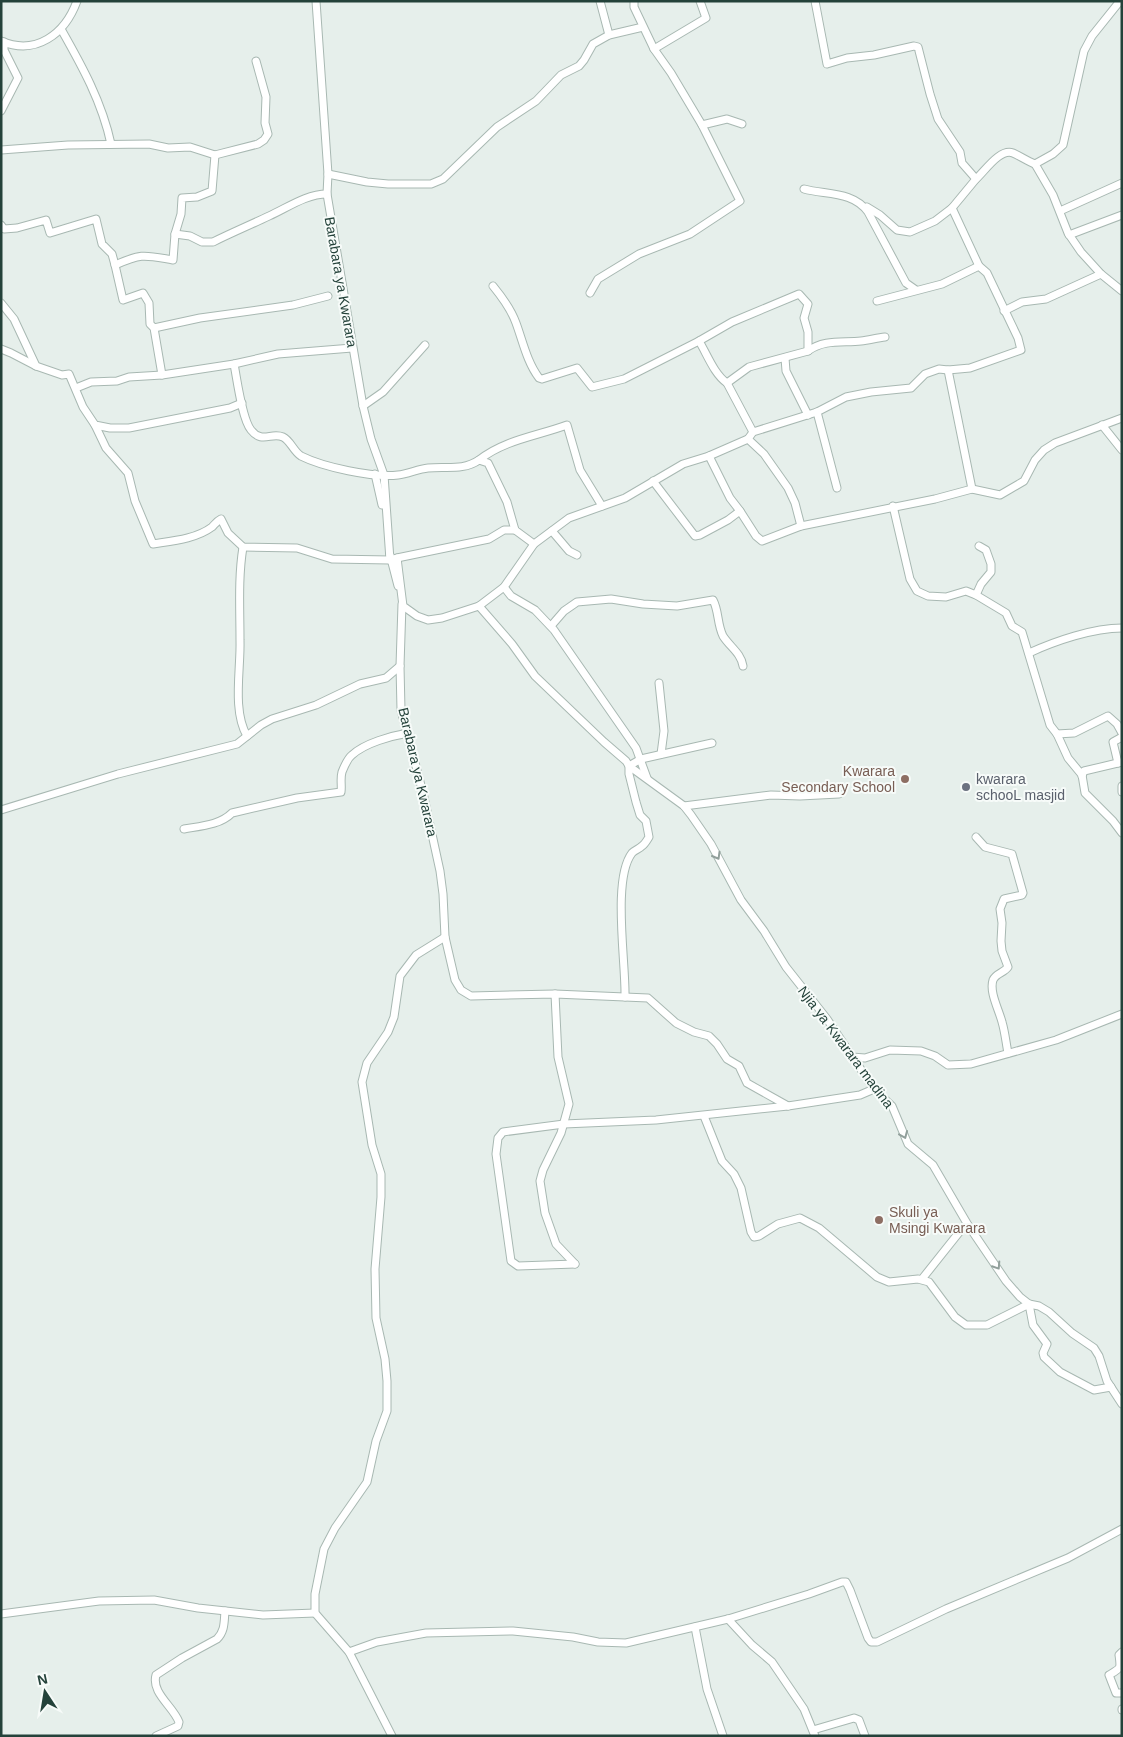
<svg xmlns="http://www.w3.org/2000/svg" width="1123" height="1737" font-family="Arial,sans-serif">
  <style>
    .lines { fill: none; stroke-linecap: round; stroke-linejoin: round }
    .street-casing { stroke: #a8b8b2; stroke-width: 9 }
    .street { stroke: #fff; stroke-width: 7 }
    .oneway { stroke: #92a09c }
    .education-dot { fill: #8d6e63; stroke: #f7fbf9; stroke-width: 2 }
    .worship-dot { fill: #6b7280; stroke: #f7fbf9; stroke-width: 2 }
    .labels { text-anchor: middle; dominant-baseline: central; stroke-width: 4; stroke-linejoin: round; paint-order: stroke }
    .street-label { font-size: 14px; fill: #24423a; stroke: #f7fbf9 }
    .education-label { font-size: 14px; fill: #785e54; stroke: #f7fbf9; text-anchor: end }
    .worship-label { font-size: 14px; fill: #5b616d; stroke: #f7fbf9; text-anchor: start }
  </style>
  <rect width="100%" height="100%" fill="#e6efeb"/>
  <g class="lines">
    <!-- street casing -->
    <g class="street-casing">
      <g id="street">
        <polyline points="316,1 328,174 327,194 363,406 371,439 384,475 390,560 397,558 403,606 417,616 428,620 442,618 479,606 504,587 534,544 569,518 625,498 683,464 709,456 748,439 753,432 817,412 846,397 871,392 911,388 925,374 939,369 948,370 970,368 1021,350 1018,338 987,273 979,266 952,208"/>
        <polyline points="600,1 609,35"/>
        <path d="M815,1l12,63 20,-6 27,-3 40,-9 4,1 12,47 8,25 22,33 2,11 14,16c9,-8 24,-31 37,-26 7,3 14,8 22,11"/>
        <path d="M61,29c21,37 41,73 50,115"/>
        <path d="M1,41c35,15 64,-7 76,-40"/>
        <polyline points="654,49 706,18 700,1"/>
        <polyline points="1,111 18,78 4,50 4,42"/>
        <polyline points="702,125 727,119 742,124"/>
        <polyline points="1,150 68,145 149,144 168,148 190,147 215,155 258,144 264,140 268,134 265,123 266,97 256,61"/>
        <polyline points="328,174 367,182 388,184 431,184 443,179 497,127 536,101 561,75 579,66 584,60 593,44 609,35 643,27"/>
        <path d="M804,189c22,6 49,2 64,23l38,71 10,7"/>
        <polyline points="867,207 880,215 897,230 910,232 935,221 952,208 976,179"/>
        <polyline points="1060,211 1122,183"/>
        <polyline points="1,225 4,229 17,228 46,220 50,233 96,219 102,244 112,254 115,265 123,300 143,293 149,303 150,324 154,328 162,375"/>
        <path d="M175,234l15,2 12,6h11c18,-9 37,-17 56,-26 18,-8 37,-22 58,-22"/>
        <polyline points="1069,235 1122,215"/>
        <path d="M115,265c28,-12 29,-10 58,-5l2,-26 6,-20 1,-16 15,-1 15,-6 3,-36"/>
        <polyline points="1101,274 1081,252 1068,233 1053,195 1035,164 1053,154 1063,145 1084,51 1092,36 1120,1"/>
        <path d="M493,286c9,11 18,23 23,37 7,19 11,39 23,55l3,1 35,-11 15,19 32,-8 75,-38c8,13 15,33 28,42l26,49"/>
        <polyline points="590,293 598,279 639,254 690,234 740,201 702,125 671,73 654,49 634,7 634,1"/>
        <polyline points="877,301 942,284 979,266"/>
        <polyline points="1,303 14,319 36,366 62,375 69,374 83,407 95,425 110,428 129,428 230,408 242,403"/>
        <polyline points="1004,311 1022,302 1046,299 1101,274 1122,291"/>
        <polyline points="154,328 200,318 293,305 328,296"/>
        <polyline points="699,341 732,322 799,294 808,304 804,318 808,332 808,351"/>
        <polyline points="1,349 11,353 36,366"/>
        <polyline points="785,358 786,371 808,415"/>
        <path d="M234,364c3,15 8,55 17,66 11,14 20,2 32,7 7,3 11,15 18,19 22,11 72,22 97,19 10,-1 20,-6 30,-7 18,-2 35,3 51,-8l9,3 19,39 8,28 19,14"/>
        <polyline points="948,370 972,489"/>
        <path d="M727,383l22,-16 59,-16c16,-12 35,-8 53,-10 8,-1 16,-3 24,-4"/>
        <polyline points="76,388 91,382 117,381 129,377 162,375 234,364 278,354 352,348"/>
        <polyline points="363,406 383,392 425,345"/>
        <polyline points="817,412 837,488"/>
        <path d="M95,425l11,23 22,25 7,28 18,43c19,-3 43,-5 59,-17 3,-3 5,-6 9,-8l7,14 15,14 54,1 35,11 58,1"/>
        <polyline points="1102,425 1122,450"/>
        <polyline points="748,439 764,454 788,488 795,503 801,526"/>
        <polyline points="709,456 730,498 740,511 756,536 762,541 801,526 935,499 972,489 1000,495 1024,481 1035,460 1044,450 1055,443 1122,418"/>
        <path d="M479,460c25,-20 58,-24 88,-35l13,45 22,36"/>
        <polyline points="375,474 382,505"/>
        <polyline points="653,481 695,536 700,535 728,520 740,511"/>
        <polyline points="893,506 910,579 917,591 928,596 946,597 966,591 976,595 1006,613 1012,626 1022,632 1050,725 1057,734 1068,758 1082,775 1085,793 1113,821 1122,833"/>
        <polyline points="552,531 569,551 577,555"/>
        <path d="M243,547c-5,31 -3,62 -3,93 1,29 -8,70 7,96"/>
        <polyline points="390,555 398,586"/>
        <polyline points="397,558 489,539 504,530 515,530"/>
        <polyline points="504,587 511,596 535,610 554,630 636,748 647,778"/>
        <polyline points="976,595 981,584 991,572 991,564 986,550 979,546"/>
        <polyline points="402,604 400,666 401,710 423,793 440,871 443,894 445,937 455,980 461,990 471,996 555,994 648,998 676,1023 694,1032 709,1036 717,1044 727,1059 739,1066 747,1083 788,1106"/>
        <polyline points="479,606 512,644 535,676 604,742 626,761 629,766 684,806 691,815 711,844 741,900 764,931 786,967 827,1019 874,1089 892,1106 908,1144 933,1165 968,1225 1006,1281 1020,1297 1029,1304 1039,1306 1049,1312 1072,1333 1094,1348 1099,1356 1107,1381 1122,1404"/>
        <path d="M551,626l13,-15 13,-9 34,-3 32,5 34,2 36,-6c6,11 4,24 10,36 7,11 18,17 20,30"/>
        <path d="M1029,653c26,-12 64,-25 93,-25"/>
        <polyline points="659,683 664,731 661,754"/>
        <polyline points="1057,734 1074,733 1108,716 1117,724 1122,733"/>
        <polyline points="1118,763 1113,742 1122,737"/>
        <polyline points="1082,776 1084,771 1122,762"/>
        <polyline points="1122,786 1122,792"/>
        <polyline points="684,806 771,795 800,796 839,794"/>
        <polyline points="1,810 118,774 237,744 261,725 272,719 316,705 360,684 386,678 400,666"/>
        <path d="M184,829c17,-3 36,-4 48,-16l65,-15 44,-6c1,-7 -1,-13 1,-20 2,-5 6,-14 10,-17 13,-12 39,-19 56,-22"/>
        <path d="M976,837l9,10 27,7 11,39 -1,2 -18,4 -4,10 2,14 -1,18 1,10 6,16c-4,6 -12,6 -15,13 -4,12 6,30 9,42 3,10 4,21 6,31"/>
        <polyline points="555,994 558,1057 569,1104 561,1133 543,1170 540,1181 545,1213 556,1244 575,1264"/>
        <path d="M625,997c1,-34 -13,-118 7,-144 3,-3 7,-4 10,-7 3,-2 5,-6 7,-9l-3,-16 -6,-6 -4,-13 -7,-28v-8l12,-7 71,-16"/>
        <polyline points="852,1057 865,1058 890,1050 921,1051 935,1056 948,1065 971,1064 1056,1040 1122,1014"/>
        <polyline points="704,1116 722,1161 734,1174 741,1188 751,1232 754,1237 759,1236 778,1224 800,1218 819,1228 877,1277 889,1282 918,1279 929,1282 955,1317 966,1325 987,1325 1029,1304 1033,1325 1047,1344 1043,1353 1044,1357 1060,1372 1094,1390 1111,1387"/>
        <polyline points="575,1264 518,1266 511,1261 496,1154 498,1138 503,1132 564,1124 656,1120 788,1106 860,1095 874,1089"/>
        <polyline points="922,1279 961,1230 968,1225"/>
        <polyline points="1,1614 99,1601 154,1600 198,1608 263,1615 315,1613"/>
        <polyline points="728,1619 752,1645 772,1662 804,1709 815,1736"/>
        <polyline points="695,1627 707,1689 723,1736"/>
        <polyline points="349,1652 377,1642 426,1633 513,1631 573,1637 598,1642 626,1643 728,1619 809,1594 842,1582 846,1582 850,1590 868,1638 871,1642 877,1642 946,1609 1068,1558 1122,1529"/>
        <path d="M1122,1652l-3,3c2,14 2,13 -10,20l7,18h6"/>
        <polyline points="1122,1709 1122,1710"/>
        <polyline points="813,1730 854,1718 859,1720 865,1736"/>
        <path d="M156,1736l22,-10 1,-4c-6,-16 -28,-29 -23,-47l26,-17 35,-19c8,-8 7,-17 8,-28"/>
        <polyline points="392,1736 349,1652 315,1613 315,1594 324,1549 335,1528 367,1482 376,1441 387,1411 387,1381 385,1359 376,1318 375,1269 381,1197 381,1174 372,1145 362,1082 367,1063 388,1032 394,1017 400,976 416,955 445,937"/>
      </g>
    </g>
    <!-- street -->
    <use href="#street" class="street"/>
  </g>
  <!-- one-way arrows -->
  <defs><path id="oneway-chevron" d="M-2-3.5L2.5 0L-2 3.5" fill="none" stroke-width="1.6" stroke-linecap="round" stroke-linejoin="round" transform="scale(1.25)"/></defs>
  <g class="oneway">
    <use href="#oneway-chevron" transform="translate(717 856) rotate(60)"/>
    <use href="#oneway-chevron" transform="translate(904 1135) rotate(67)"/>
    <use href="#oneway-chevron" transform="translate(997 1266) rotate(57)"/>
  </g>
  <!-- markers -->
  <g class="education-dot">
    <circle cx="905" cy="779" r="5"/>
    <circle cx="879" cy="1220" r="5"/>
  </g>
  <circle class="worship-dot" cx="966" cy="787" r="5"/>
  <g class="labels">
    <!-- street labels -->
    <g class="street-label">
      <text transform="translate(341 282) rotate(80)">Barabara ya Kwarara</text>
      <text transform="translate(418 772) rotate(77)">Barabara ya Kwarara</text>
      <text transform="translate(846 1047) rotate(53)">Njia ya Kwarara madina</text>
    </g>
    <!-- education labels -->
    <g class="education-label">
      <text x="895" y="771">Kwarara<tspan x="895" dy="16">Secondary School</tspan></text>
      <text x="889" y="1212" text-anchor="start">Skuli ya<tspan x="889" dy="16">Msingi Kwarara</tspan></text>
    </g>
    <!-- worship labels -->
    <g class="worship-label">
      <text x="976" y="779">kwarara<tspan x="976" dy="16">schooL masjid</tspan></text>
    </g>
  </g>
  <!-- border -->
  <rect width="1123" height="1737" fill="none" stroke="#24423a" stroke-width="5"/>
  <!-- north arrow -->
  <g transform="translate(45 1692) rotate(348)" stroke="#f7fbf9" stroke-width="4" paint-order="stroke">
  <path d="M0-4L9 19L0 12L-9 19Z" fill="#24423a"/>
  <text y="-8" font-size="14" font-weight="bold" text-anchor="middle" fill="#24423a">N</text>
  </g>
</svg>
